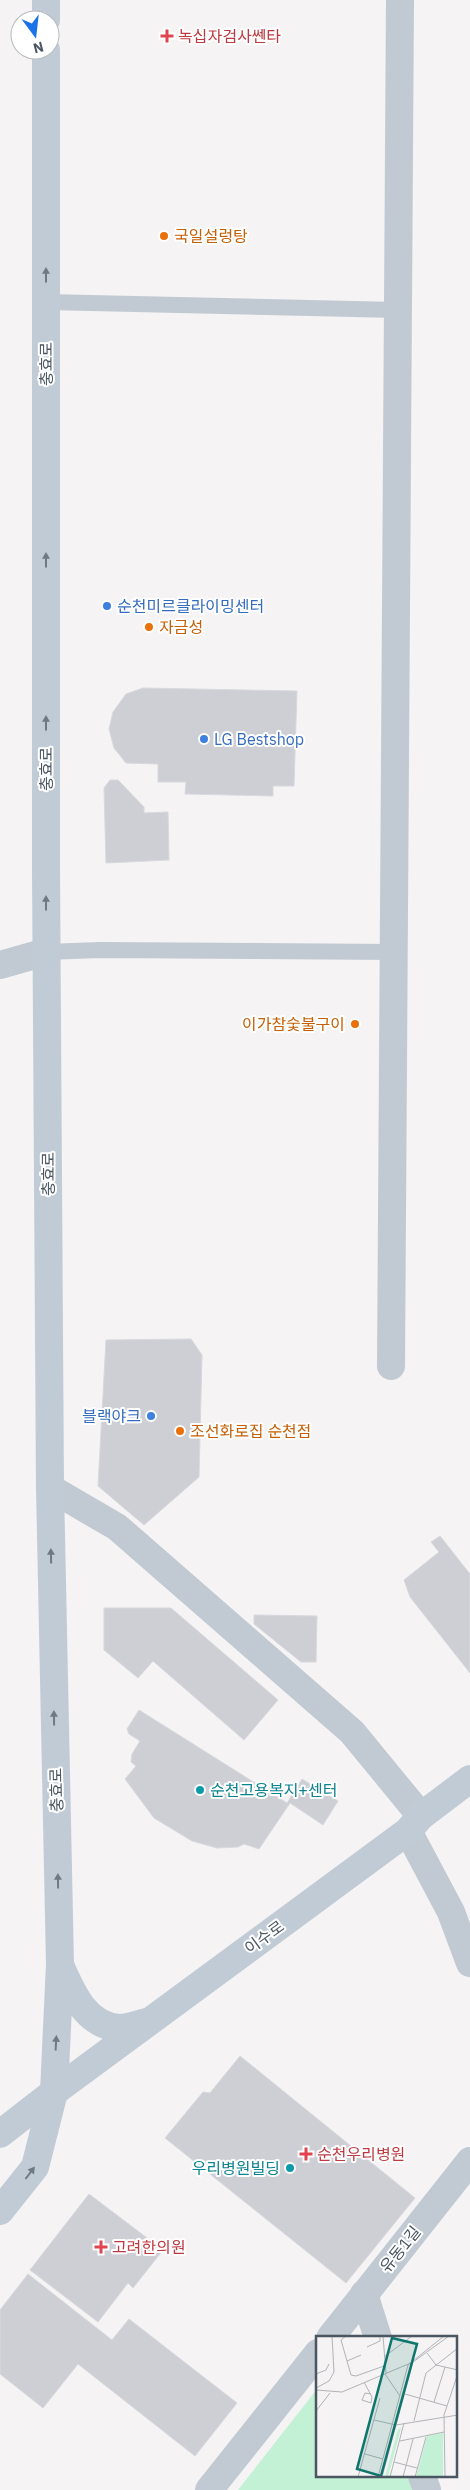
<svg xmlns="http://www.w3.org/2000/svg" width="470" height="2490" font-family="'IBM Plex Sans','Noto Sans KR',sans-serif">
  <style>
    .green { fill: #c3f1d5 }
    .building { fill: #cdcfd5; stroke: #d7d9de }
    .lines { fill: none; stroke-linecap: round; stroke-linejoin: round }
    .service { stroke: #c1cad2; stroke-width: 16 }
    .minor { stroke: #c1cad2; stroke-width: 28 }
    .tertiary { stroke: #c1cad2; stroke-width: 28 }
    .secondary { stroke: #c1cbd6; stroke-width: 28 }
    .oneway { fill: #6e7984 }
    .health-dot { fill: #e0444e; stroke: #fff; stroke-width: 2 }
    .food-dot { fill: #e8710a; stroke: #fff; stroke-width: 2 }
    .shop-dot { fill: #3f7fe0; stroke: #fff; stroke-width: 2 }
    .culture-dot { fill: #0f9aa8; stroke: #fff; stroke-width: 2 }
    .labels { text-anchor: middle; dominant-baseline: central; stroke-width: 4; stroke-linejoin: round; paint-order: stroke }
    .health-label { font-size: 16px; fill: #be3a42; stroke: #fff; text-anchor: start }
    .food-label { font-size: 16px; fill: #c56008; stroke: #fff; text-anchor: start }
    .street-label { font-size: 16px; fill: #4a5661; stroke: #fff }
    .shop-label { font-size: 16px; fill: #366cbe; stroke: #fff; text-anchor: start }
    .culture-label { font-size: 16px; fill: #0d838f; stroke: #fff; text-anchor: start }
    .inset-road { fill: none; stroke: #b1b4b9; stroke-width: 1 }
    .view { fill: #0f766e; fill-opacity: 0.15; stroke: #0f766e; stroke-width: 2.5 }
    .inset-edge { fill: none; stroke: #4a5661; stroke-width: 2.5 }
  </style>
  <rect width="100%" height="100%" fill="#f5f3f3"/>
  <!-- green -->
  <polygon class="green" points="317,2389 318,2476 415,2476 419,2490 238,2490"/>
  <!-- building -->
  <g class="building">
    <polygon points="143,688 297,691 294,786 273,786 273,796 185,794 186,782 158,782 158,764 126,763 114,748 109,729 113,712 126,694"/>
    <polygon points="110,780 118,780 144,807 144,813 168,812 169,860 106,863 104,788"/>
    <polygon points="191,1339 202,1355 199,1477 144,1525 98,1486 106,1340"/>
    <polygon points="440,1536 470,1574 470,1673 410,1597 404,1580 439,1552 431,1542"/>
    <polygon points="104,1608 171,1608 278,1700 244,1740 153,1661 138,1678 104,1650"/>
    <polygon points="254,1615 317,1616 316,1662 301,1662 254,1624"/>
    <polygon points="139,1710 287,1803 302,1779 338,1801 323,1825 290,1803 259,1849 244,1844 238,1847 217,1848 192,1841 154,1818 125,1779 136,1766 131,1762 132,1754 140,1741 129,1734 127,1729"/>
    <polygon points="240,2056 415,2198 346,2283 165,2138 203,2092 210,2093"/>
    <polygon points="89,2194 163,2250 133,2288 128,2283 98,2322 30,2270"/>
    <polygon points="28,2274 112,2340 129,2319 237,2403 195,2456 78,2364 43,2408 0,2374 0,2310"/>
  </g>
  <g class="lines">
    <!-- service -->
    <g class="service">
      <polyline points="46,302 398,310"/>
      <polyline points="46,952 100,950 395,952"/>
    </g>
    <!-- minor -->
    <g class="minor">
      <polyline points="391,1366 400,0"/>
      <polyline points="50,1488 117,1527 352,1732 421,1816"/>
      <polyline points="408,1831 451,1912 470,1963"/>
      <polyline points="364,2294 378,2338"/>
      <polyline points="330,2338 470,2161"/>
      <polyline points="422,2476 427,2490"/>
      <polyline points="209,2490 318,2353"/>
    </g>
    <!-- tertiary -->
    <polyline class="tertiary" points="0,965 46,952"/>
    <!-- secondary -->
    <g class="secondary">
      <polyline points="46,0 46,20"/>
      <path d="M60,1965c12,27 25,60 59,63 9,0 19,-4 28,-6"/>
      <polyline points="0,2134 54,2092 408,1831 421,1816 470,1779"/>
      <polyline points="0,2211 35,2167 54,2092 60,1964 50,1488 46,870 46,50"/>
    </g>
  </g>
  <!-- one-way arrows -->
  <defs><path id="oneway-solid" d="M-6-.8H1V-3.2L6.5 0L1 3.2V.8H-6Z" transform="scale(1.25)"/></defs>
  <g class="oneway">
    <use href="#oneway-solid" transform="translate(46 275) rotate(-90)"/>
    <use href="#oneway-solid" transform="translate(46 560) rotate(-90)"/>
    <use href="#oneway-solid" transform="translate(46 723) rotate(-90)"/>
    <use href="#oneway-solid" transform="translate(46 903) rotate(-90)"/>
    <use href="#oneway-solid" transform="translate(51 1556) rotate(-91)"/>
    <use href="#oneway-solid" transform="translate(54 1718) rotate(-91)"/>
    <use href="#oneway-solid" transform="translate(58 1881) rotate(-91)"/>
    <use href="#oneway-solid" transform="translate(56 2043) rotate(-87)"/>
    <use href="#oneway-solid" transform="translate(30 2173) rotate(-53)"/>
  </g>
  <!-- markers -->
  <g class="health-dot">
    <path d="M164.5 28.5h5v5h5v5h-5v5h-5v-5h-5v-5h5z"/>
    <path d="M303.5 2146.5h5v5h5v5h-5v5h-5v-5h-5v-5h5z"/>
    <path d="M98.5 2239.5h5v5h5v5h-5v5h-5v-5h-5v-5h5z"/>
  </g>
  <g class="food-dot">
    <circle cx="164" cy="236" r="5"/>
    <circle cx="149" cy="627" r="5"/>
    <circle cx="355" cy="1024" r="5"/>
    <circle cx="180" cy="1431" r="5"/>
  </g>
  <g class="shop-dot">
    <circle cx="107" cy="606" r="5"/>
    <circle cx="204" cy="739" r="5"/>
    <circle cx="151" cy="1416" r="5"/>
  </g>
  <g class="culture-dot">
    <circle cx="200" cy="1790" r="5"/>
    <circle cx="290" cy="2168" r="5"/>
  </g>
  <g class="labels">
    <!-- health labels -->
    <g class="health-label">
      <text x="178" y="36">녹십자검사쎈타</text>
      <text x="317" y="2154">순천우리병원</text>
      <text x="112" y="2247">고려한의원</text>
    </g>
    <!-- food labels -->
    <g class="food-label">
      <text x="174" y="236">국일설렁탕</text>
      <text x="159" y="627">자금성</text>
      <text x="345" y="1024" text-anchor="end">이가참숯불구이</text>
      <text x="190" y="1431">조선화로집 순천점</text>
    </g>
    <!-- street labels -->
    <g class="street-label">
      <text transform="translate(46 364) rotate(-90)">충효로</text>
      <text transform="translate(46 769) rotate(-90)">충효로</text>
      <text transform="translate(48 1174) rotate(-90)">충효로</text>
      <text transform="translate(56 1790) rotate(-91)">충효로</text>
      <text transform="translate(264 1937) rotate(-36)">이수로</text>
      <text transform="translate(400 2249) rotate(-51)">유동1길</text>
    </g>
    <!-- shop labels -->
    <g class="shop-label">
      <text x="117" y="606">순천미르클라이밍센터</text>
      <text x="214" y="739">LG Bestshop</text>
      <text x="141" y="1416" text-anchor="end">블랙야크</text>
    </g>
    <!-- culture labels -->
    <g class="culture-label">
      <text x="210" y="1790">순천고용복지+센터</text>
      <text x="280" y="2168" text-anchor="end">우리병원빌딩</text>
    </g>
  </g>
  <!-- overview -->
  <g transform="translate(316 2336)">
    <rect width="141" height="141" fill="#f5f3f3"/>
    <path d="M85,92l-13,49h-3l13,-48zM127,97v44h-27l11,-41z" fill="#c3f1d5"/>
    <path class="inset-road" d="M30,0l-5,4 10,35 5,1 28,-10M67,0l3,37M51,11l13,-6v-5M111,17l9,12 22,5M68,21l28,-21M31,25l14,-6M0,38l10,-4 3,-6M69,38l15,22M48,46l8,15 -1,6 -9,-3 3,-7 6,1M0,52l13,-7 5,-9 -2,-36M0,54l26,2 71,-30 36,-26M89,58l42,12M118,66l11,-35M0,75l14,-18M58,84l22,5 62,-10M98,85l12,-48 32,-25M84,105l44,-9M49,118l18,5M78,126l23,6M42,141l22,-79M62,141l30,-112 36,-29M66,141l31,-115M74,141l14,-54M87,141l10,-38M99,141l11,-40M129,141l-1,-62 14,-42"/>
    <path class="view" d="M76,2l25,6 -36,132 -24,-7z"/>
    <rect width="141" height="141" class="inset-edge"/>
  </g>
  <!-- north arrow -->
  <g transform="translate(35 35) rotate(165)"><circle r="24" fill="#ffffff" stroke="#b7bbc0"/>
  <path d="M0-4L9 19L0 12L-9 19Z" fill="#1a73e8"/>
  <text y="-8" font-size="14" font-weight="bold" text-anchor="middle" fill="#4a5661">N</text>
  </g>
</svg>
